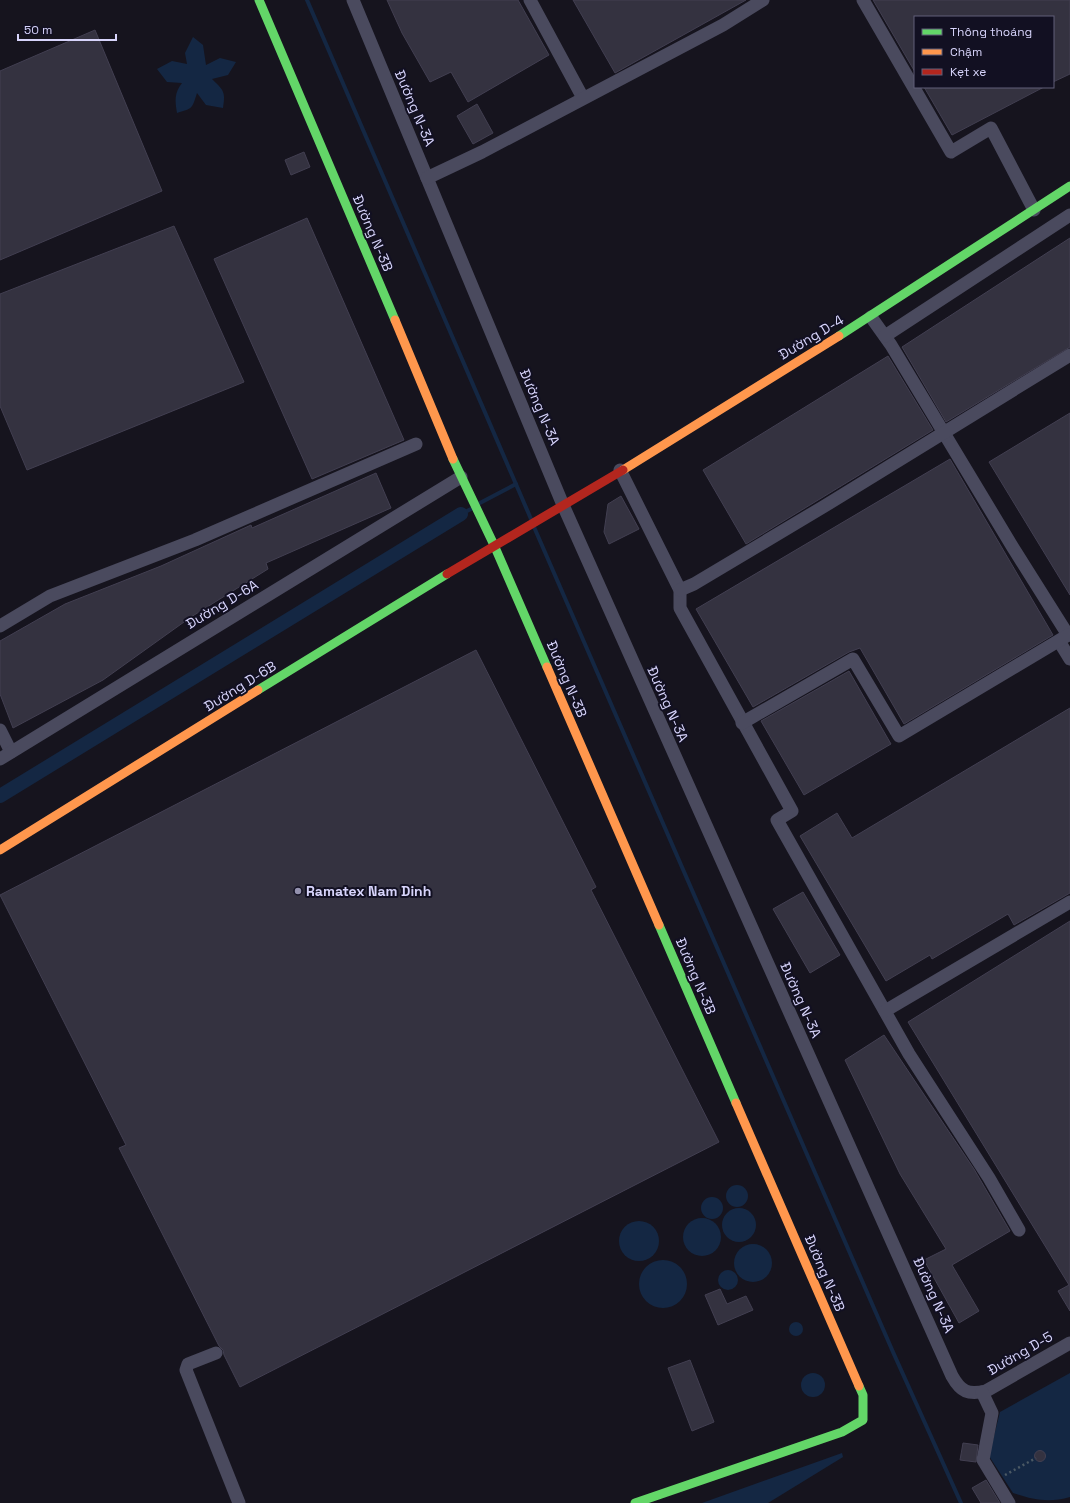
<svg xmlns="http://www.w3.org/2000/svg" width="1070" height="1503" font-family="'Space Grotesk',sans-serif">
  <style>
    .water { fill: #142743 }
    .lines { fill: none; stroke-linecap: round; stroke-linejoin: round }
    .stream { stroke: #142743; stroke-width: 4 }
    .canal { stroke: #142743; stroke-width: 14 }
    .building { fill: #343240; stroke: #423f51 }
    .path { stroke: #4c5a65; stroke-width: 2.5; stroke-dasharray: 2 3; stroke-linecap: butt }
    .street { stroke: #4a4a5e; stroke-width: 13 }
    .fast { stroke: #63d668; stroke-width: 9 }
    .slow { stroke: #ff974d; stroke-width: 9 }
    .jam { stroke: #b3261e; stroke-width: 9 }
    .poi-dot { fill: #9391ae; stroke: #121022; stroke-width: 1.5 }
    .labels { text-anchor: middle; dominant-baseline: central; stroke-width: 4; stroke-linejoin: round; paint-order: stroke }
    .street-label { font-size: 14px; fill: #d7d4fb; stroke: #121022 }
    .poi-label { font-size: 14px; font-weight: bold; fill: #d7d4fb; stroke: #121022; text-anchor: start }
  </style>
  <rect width="100%" height="100%" fill="#16141e"/>
  <!-- water -->
  <g class="water">
    <path d="M193,37l10,8 3,20 14,-7 16,4 -8,13 -16,4c11,11 14,12 11,29l-17,-3 -9,-12c-5,15 -3,15 -20,20 -2,-12 -3,-20 5,-30l-15,-1 -10,-13 15,-8 15,3 -2,-11z"/>
    <circle cx="737" cy="1196" r="11"/>
    <circle cx="712" cy="1208" r="11"/>
    <circle cx="739" cy="1225" r="17"/>
    <circle cx="702" cy="1237" r="19"/>
    <circle cx="639" cy="1241" r="20"/>
    <circle cx="753" cy="1263" r="19"/>
    <circle cx="663" cy="1284" r="24"/>
    <circle cx="728" cy="1280" r="10"/>
    <circle cx="796" cy="1329" r="7"/>
    <circle cx="813" cy="1385" r="12"/>
    <path d="M1070,1373v124c-21,6 -36,3 -57,-4l-24,-37 11,-44z"/>
    <polygon points="842,1453 843,1457 768,1503 702,1503"/>
  </g>
  <g class="lines">
    <!-- stream -->
    <g class="stream">
      <polyline points="307,0 531,519"/>
      <polyline points="478,504 516,484"/>
      <polyline points="461,514 471,509"/>
      <polyline points="534,527 893,1352 961,1503"/>
    </g>
    <!-- canal -->
    <polyline class="canal" points="0,796 461,514"/>
  </g>
  <!-- building -->
  <g class="building">
    <polygon points="387,0 518,0 549,55 468,102 451,72 430,82 402,33"/>
    <polygon points="573,0 746,0 615,73"/>
    <polygon points="873,0 1070,0 1070,74 1053,82 1053,17 915,17 915,72"/>
    <polygon points="95,30 162,191 0,260 0,71"/>
    <polygon points="924,87 1044,87 952,135"/>
    <polygon points="477,104 493,133 473,144 457,116"/>
    <polygon points="304,152 310,167 291,175 285,160"/>
    <polygon points="307,218 404,440 312,479 214,259"/>
    <polygon points="174,226 244,382 27,470 0,406 0,294"/>
    <polygon points="1070,238 1070,347 946,422 902,347"/>
    <polygon points="888,356 933,430 746,544 703,470"/>
    <polygon points="1070,413 1070,595 989,462"/>
    <polygon points="950,459 1053,635 904,724 860,648 849,652 753,707 696,609"/>
    <polygon points="376,473 391,508 266,563 268,569 191,617 103,680 13,728 0,694 0,641 65,604 161,566 251,525 252,528"/>
    <polygon points="621,496 639,529 609,544 604,532 608,504"/>
    <polygon points="476,650 596,887 591,890 719,1142 240,1387 224,1355 223,1350 219,1346 119,1148 126,1145 0,895"/>
    <polygon points="849,671 891,744 804,795 761,721"/>
    <polygon points="1070,708 1070,893 1014,925 1008,914 932,959 930,955 886,981 800,836 837,813 852,838"/>
    <polygon points="803,892 840,955 810,973 773,909"/>
    <polygon points="1070,921 1070,1311 1058,1291 1069,1285 908,1022"/>
    <polygon points="884,1035 974,1169 1010,1231 952,1265 979,1311 959,1323 924,1260 946,1249 900,1174 845,1060"/>
    <polygon points="720,1289 727,1304 746,1296 753,1310 718,1325 705,1295"/>
    <polygon points="690,1360 714,1422 692,1431 668,1368"/>
    <polygon points="963,1443 978,1445 976,1462 960,1460"/>
    <circle cx="1040" cy="1456" r="5.5"/>
    <polygon points="986,1480 1000,1503 981,1503 972,1488"/>
  </g>
  <g class="lines">
    <!-- path -->
    <polyline class="path" points="1005,1475 1036,1458"/>
    <!-- street -->
    <g class="street">
      <path d="M353,0l210,505 389,871c9,16 16,19 34,15l84,-48"/>
      <polyline points="530,0 583,98"/>
      <polyline points="863,0 951,152 991,128 1034,210"/>
      <polyline points="427,178 482,152 723,25 763,0"/>
      <polyline points="871,317 891,345 1012,546 1068,635 1070,634"/>
      <polyline points="885,336 1070,215"/>
      <polyline points="620,470 680,590 680,608 792,811 777,820 909,1054 989,1178 1019,1230"/>
      <polyline points="680,590 694,584 823,507 1070,355"/>
      <polyline points="0,626 50,596 195,540 416,444"/>
      <polyline points="1059,641 1070,659"/>
      <polyline points="742,723 853,659 899,736 1068,635"/>
      <polyline points="0,730 11,752"/>
      <polyline points="0,759 461,477"/>
      <polyline points="885,1011 1070,902"/>
      <polyline points="216,1353 188,1364 186,1370 239,1503"/>
      <polyline points="982,1392 992,1413 983,1460 1009,1503"/>
    </g>
    <!-- fast -->
    <g class="fast">
      <polyline points="259,0 395,320"/>
      <polyline points="839,336 1070,186"/>
      <polyline points="453,459 494,545 547,667"/>
      <polyline points="258,690 447,574"/>
      <polyline points="659,925 736,1103"/>
      <polyline points="635,1503 842,1432 863,1420 863,1395 859,1386"/>
    </g>
    <!-- slow -->
    <g class="slow">
      <polyline points="395,320 453,459"/>
      <polyline points="623,470 839,336"/>
      <polyline points="547,667 659,925"/>
      <polyline points="0,850 258,690"/>
      <polyline points="736,1103 859,1386"/>
    </g>
    <!-- jam -->
    <polyline class="jam" points="447,574 623,470"/>
  </g>
  <!-- markers -->
  <circle class="poi-dot" cx="298" cy="891" r="4"/>
  <g class="labels">
    <!-- street labels -->
    <g class="street-label">
      <text transform="translate(415 108) rotate(67)">Đường N-3A</text>
      <text transform="translate(373 233) rotate(67)">Đường N-3B</text>
      <text transform="translate(811 337) rotate(-31)">Đường D-4</text>
      <text transform="translate(540 407) rotate(67)">Đường N-3A</text>
      <text transform="translate(222 604) rotate(-31)">Đường D-6A</text>
      <text transform="translate(567 679) rotate(67)">Đường N-3B</text>
      <text transform="translate(240 686) rotate(-32)">Đường D-6B</text>
      <text transform="translate(668 704) rotate(66)">Đường N-3A</text>
      <text transform="translate(696 976) rotate(67)">Đường N-3B</text>
      <text transform="translate(801 1000) rotate(66)">Đường N-3A</text>
      <text transform="translate(825 1273) rotate(67)">Đường N-3B</text>
      <text transform="translate(934 1295) rotate(66)">Đường N-3A</text>
      <text transform="translate(1020 1353) rotate(-30)">Đường D-5</text>
    </g>
    <!-- poi labels -->
    <g class="poi-label">
      <text x="306" y="891">Ramatex Nam Dinh</text>
    </g>
  </g>
  <!-- legend -->
  <rect x="914" y="16" width="140" height="72" fill="#121022" stroke="#615e79"/>
  <rect x="922" y="29" width="20" height="6" fill="#63d668" stroke="#615e79"/>
  <text x="950" y="36" font-size="12" fill="#d7d4fb">Thông thoáng</text>
  <rect x="922" y="49" width="20" height="6" fill="#ff974d" stroke="#615e79"/>
  <text x="950" y="56" font-size="12" fill="#d7d4fb">Chậm</text>
  <rect x="922" y="69" width="20" height="6" fill="#b3261e" stroke="#615e79"/>
  <text x="950" y="76" font-size="12" fill="#d7d4fb">Kẹt xe</text>
  <!-- scale -->
  <path d="M18 34v6h98v-6" fill="none" stroke="#d7d4fb" stroke-width="2"/>
  <text x="24" y="34" font-size="12" fill="#d7d4fb" stroke="#121022" stroke-width="3" paint-order="stroke">50 m</text>
</svg>
